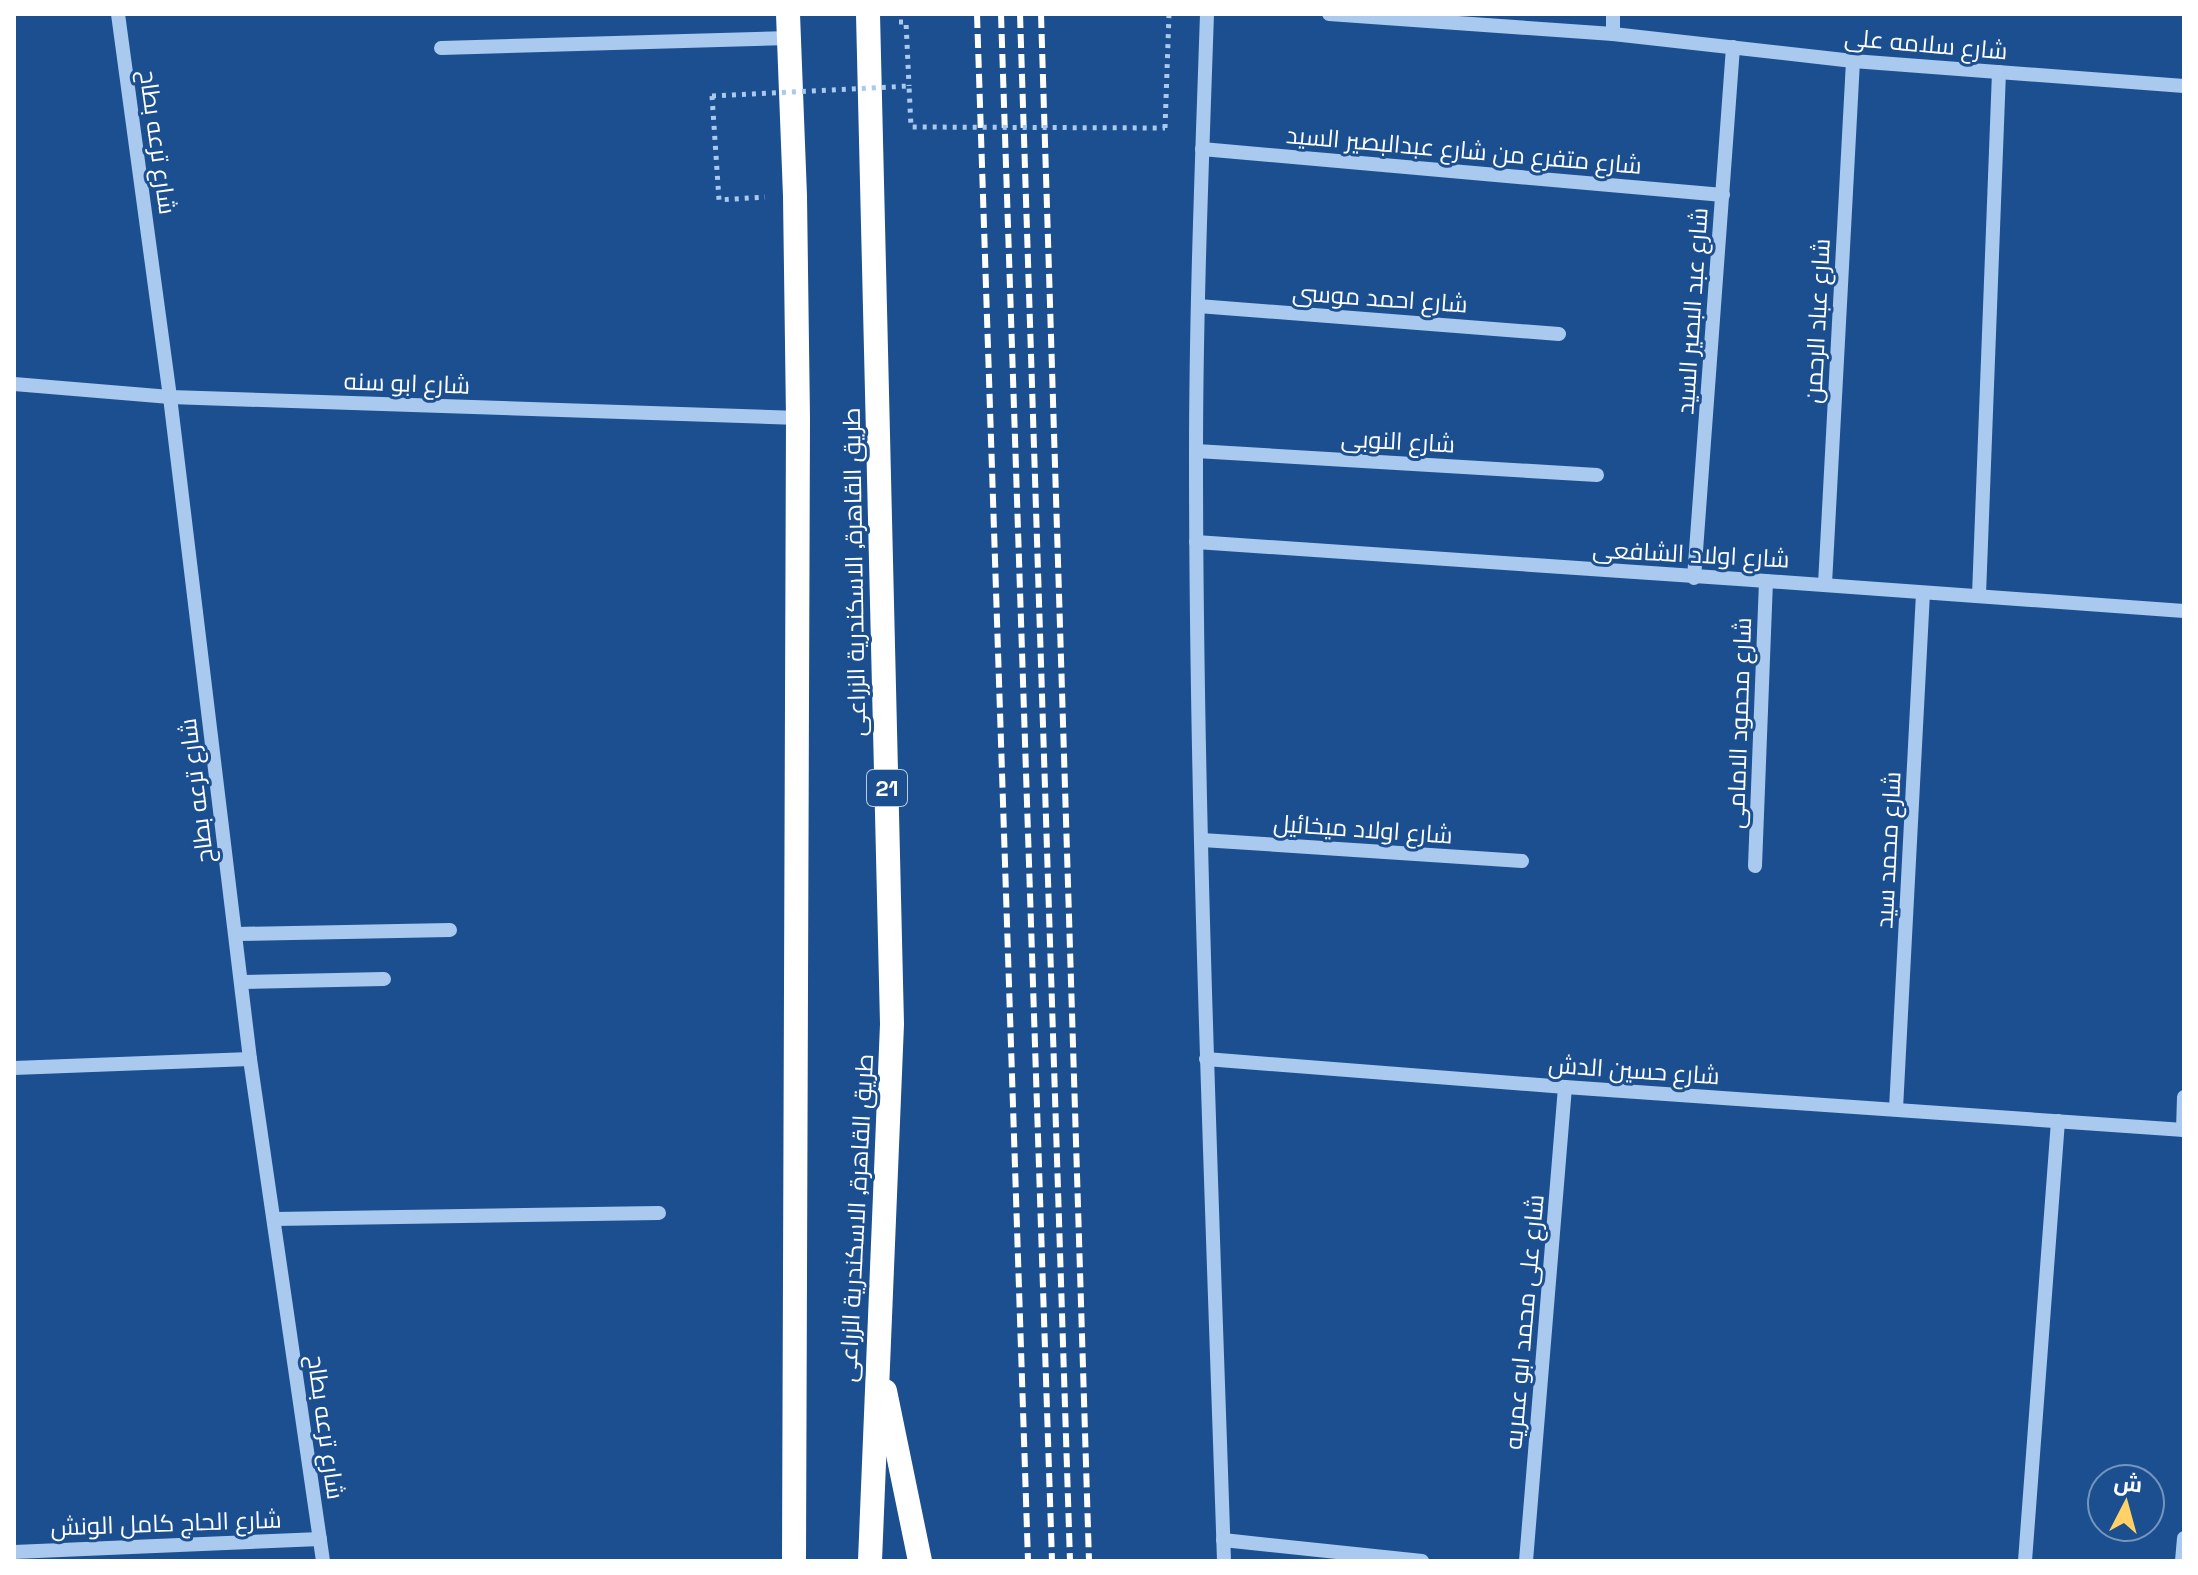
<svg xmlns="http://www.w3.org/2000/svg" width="2198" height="1575" font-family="'Space Grotesk',Cairo,sans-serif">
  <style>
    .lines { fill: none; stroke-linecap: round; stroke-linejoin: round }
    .path { stroke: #a9c9ee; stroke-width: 5; stroke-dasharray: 4 6; stroke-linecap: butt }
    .minor { stroke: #a9c9ee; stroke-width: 14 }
    .highway { stroke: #fff; stroke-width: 24 }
    .rail { stroke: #fff; stroke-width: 6; stroke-dasharray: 14 6; stroke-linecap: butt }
    .path-bridge { stroke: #a9c9ee; stroke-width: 5; stroke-dasharray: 4 6; stroke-linecap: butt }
    .labels { text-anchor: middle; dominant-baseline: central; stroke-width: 6; stroke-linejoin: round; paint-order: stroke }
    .shield { fill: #1b4f8f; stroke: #bbcadd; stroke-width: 2 }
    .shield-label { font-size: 22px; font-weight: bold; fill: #fff }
    .street-label { font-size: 24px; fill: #fff; stroke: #1b4f8f }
  </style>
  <rect width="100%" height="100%" fill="#1b4f8f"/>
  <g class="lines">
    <!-- path -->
    <g class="path">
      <polyline points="899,22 906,22 909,86"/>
      <polyline points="712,96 719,200 765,197"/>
      <polyline points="1165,128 1169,14"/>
    </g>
    <!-- minor -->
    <g class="minor">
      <polyline points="118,14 170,397 250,1059 323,1561"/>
      <path d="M1207,14c-5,148 -11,295 -11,443 0,368 16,736 28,1104"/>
      <polyline points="1329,14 1613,34 1853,61 2184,86"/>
      <polyline points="1613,34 1613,14"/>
      <polyline points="441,48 789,38"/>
      <polyline points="1202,149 1723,195"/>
      <polyline points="1198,306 1559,334"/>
      <polyline points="14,384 170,397 798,418"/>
      <polyline points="1196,451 1597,475"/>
      <path d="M1196,542c329,24 659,43 988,69"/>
      <polyline points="1694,578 1733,47"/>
      <polyline points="1825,584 1853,61"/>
      <polyline points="1979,595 1999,72"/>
      <polyline points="1202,840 1522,861"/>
      <polyline points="1755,866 1766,581"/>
      <polyline points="236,934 450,930"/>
      <polyline points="241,982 384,979"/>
      <polyline points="1206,1059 1565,1087 2184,1130"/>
      <polyline points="14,1068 250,1059"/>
      <polyline points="1896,1109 1923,593"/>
      <polyline points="2183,1130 2184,1097"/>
      <polyline points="274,1219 659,1213"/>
      <polyline points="1223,1540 1422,1561"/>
      <polyline points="14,1552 320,1539"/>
      <polyline points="1526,1561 1565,1087"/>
      <polyline points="2025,1561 2058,1121"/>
      <polyline points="2182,1561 2184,1538"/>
    </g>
    <!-- highway -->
    <g class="highway">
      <polyline points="788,14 795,196 798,418 794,1561"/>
      <polyline points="868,14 892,1024 870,1561"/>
      <polyline points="885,1391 920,1561"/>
    </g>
    <!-- rail -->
    <g class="rail">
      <polyline points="977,14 1028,1561"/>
      <polyline points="1001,14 1052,1561"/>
      <polyline points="1020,14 1070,1561"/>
      <polyline points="1041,14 1089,1561"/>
    </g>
    <!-- path-bridge -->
    <polyline class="path-bridge" points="712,96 909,86 911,127 1165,128"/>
  </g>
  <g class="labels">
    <!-- shield labels -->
    <rect class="shield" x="867" y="770" width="40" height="36" rx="6"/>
    <g class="shield-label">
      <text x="887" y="788">21</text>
    </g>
    <!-- street labels -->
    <g class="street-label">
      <text transform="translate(1926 44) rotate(5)">شارع سلامه على</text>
      <text transform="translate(158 142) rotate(82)">شارع ترعه بطاح</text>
      <text transform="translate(1464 150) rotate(5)">شارع متفرع من شارع عبدالبصير السيد</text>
      <text transform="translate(1380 298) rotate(4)">شارع احمد موسى</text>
      <text transform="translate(1692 311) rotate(-86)">شارع عبد البصير السيد</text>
      <text transform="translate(1817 321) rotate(-87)">شارع عباد الرحمن</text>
      <text transform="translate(407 383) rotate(2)">شارع ابو سنه</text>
      <text transform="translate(1398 441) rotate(3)">شارع النوبى</text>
      <text transform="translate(1691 554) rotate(3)">شارع اولاد الشافعى</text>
      <text transform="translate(854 572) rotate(-91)">طريق القاهرة, الاسكندرية الزراعى</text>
      <text transform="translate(1739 723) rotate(-88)">شارع محمود الامامى</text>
      <text transform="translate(196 791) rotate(-97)">شارع ترعه بطاح</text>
      <text transform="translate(1363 829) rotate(4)">شارع اولاد ميخائيل</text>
      <text transform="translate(1888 850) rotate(-87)">شارع محمد سيد</text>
      <text transform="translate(1634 1070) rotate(4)">شارع حسين الدش</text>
      <text transform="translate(856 1218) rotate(-87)">طريق القاهرة, الاسكندرية الزراعى</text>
      <text transform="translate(1524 1322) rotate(-85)">شارع على محمد ابو عمريه</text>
      <text transform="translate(326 1427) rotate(82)">شارع ترعه بطاح</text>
      <text transform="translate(166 1523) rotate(-2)">شارع الحاج كامل الونش</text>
    </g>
  </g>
  <!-- border -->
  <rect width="2198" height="1575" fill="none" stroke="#ffffff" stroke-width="32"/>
  <!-- north arrow -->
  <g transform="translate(2126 1503) rotate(6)"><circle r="38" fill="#1b4f8f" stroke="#7695bc" stroke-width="2"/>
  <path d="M0-6L14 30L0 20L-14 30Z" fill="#ffd166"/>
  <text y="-12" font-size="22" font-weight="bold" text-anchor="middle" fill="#ffffff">ش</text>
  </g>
</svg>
